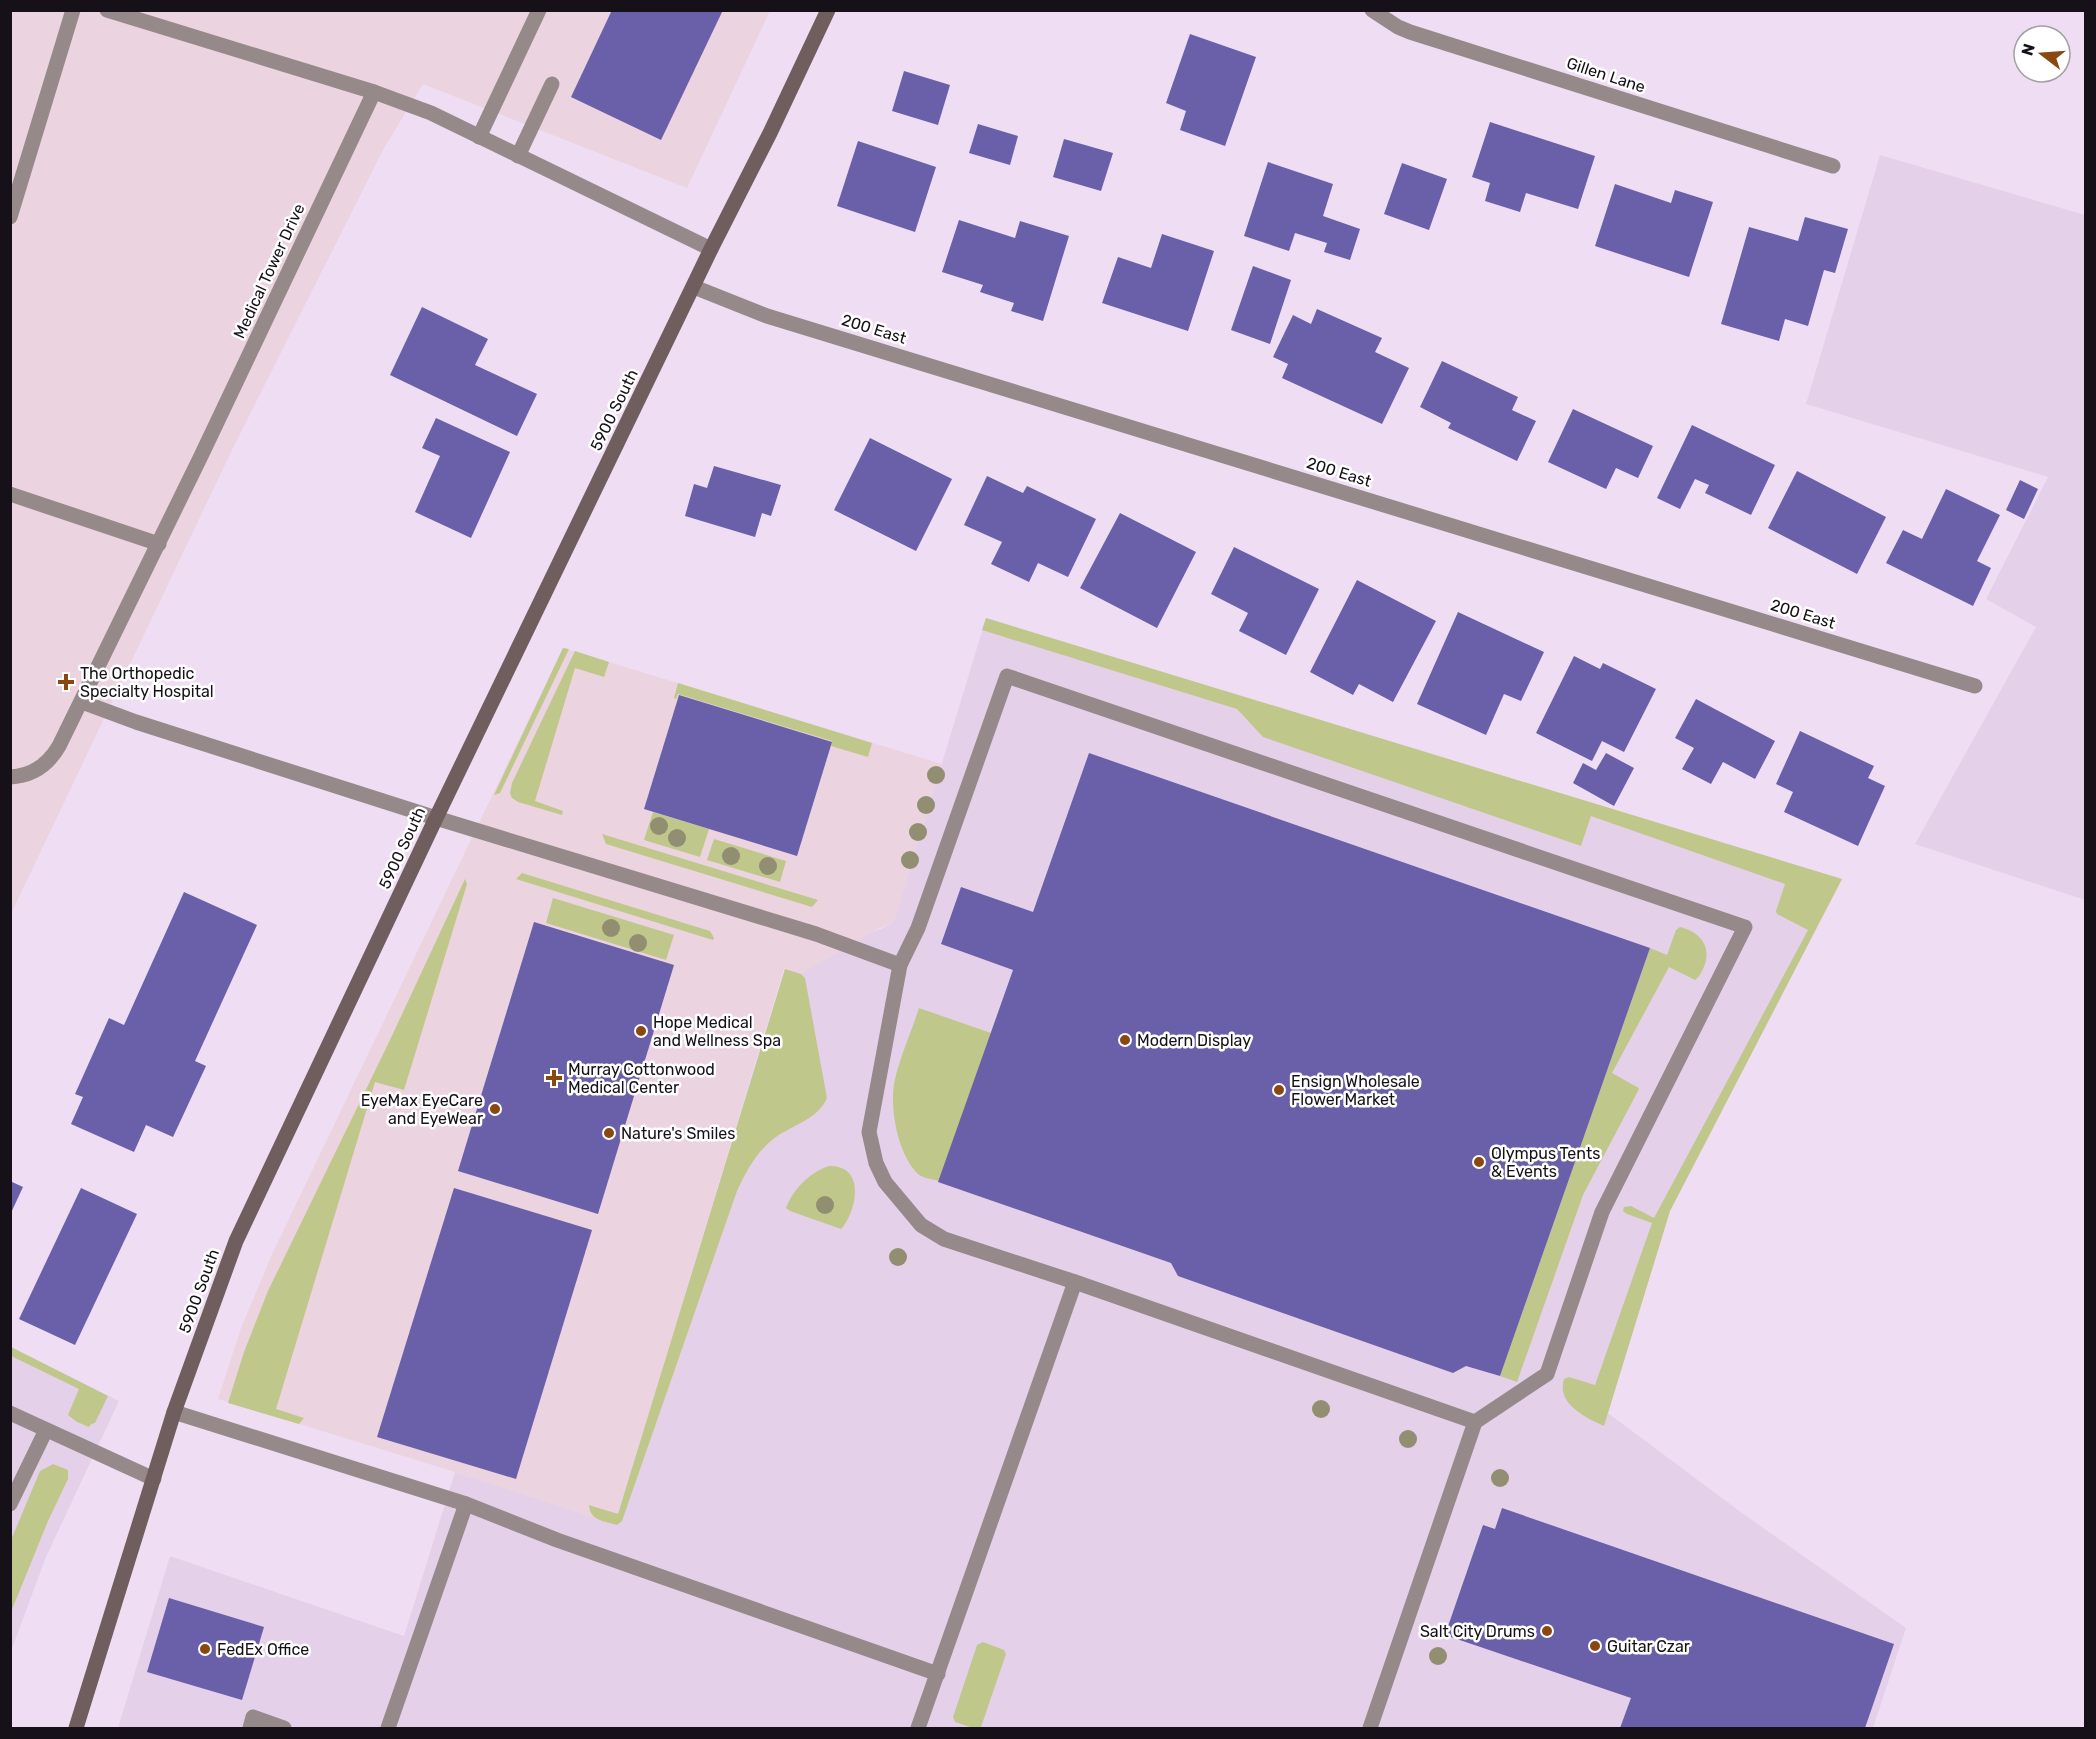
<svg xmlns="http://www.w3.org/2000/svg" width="2096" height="1739" font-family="Rubik,sans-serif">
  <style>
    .built { fill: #e5d0ea }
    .medical { fill: #ebd3df }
    .green { fill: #bfc88a }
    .building { fill: #6a5fa9 }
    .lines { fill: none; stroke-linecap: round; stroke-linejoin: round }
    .service { stroke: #958989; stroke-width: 15 }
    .minor { stroke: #958989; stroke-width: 15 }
    .secondary { stroke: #6f5e5d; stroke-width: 15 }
    .tree { fill: #928e71 }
    .poi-dot { fill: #884810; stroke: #fff; stroke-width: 2 }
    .labels { text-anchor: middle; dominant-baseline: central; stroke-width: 5; stroke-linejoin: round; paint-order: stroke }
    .street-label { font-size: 16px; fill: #161118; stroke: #fff }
    .poi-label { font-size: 16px; fill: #161118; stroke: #fff; text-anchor: start }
  </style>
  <rect width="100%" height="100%" fill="#efdef3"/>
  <!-- built -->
  <g class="built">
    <polygon points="1880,155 2085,215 2085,900 1915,844 2036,627 1986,599 2048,477 1806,404"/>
    <polygon points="986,618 1842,879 1670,1211 1608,1413 1742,1513 1906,1628 1873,1728 118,1728 170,1556 404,1636 455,1472 615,1524 785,969 890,925 895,918"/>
    <polygon points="11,1347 119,1401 46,1557 11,1651"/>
  </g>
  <!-- medical -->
  <g class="medical">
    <polygon points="11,11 770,11 687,188 423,84 384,148 232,450 11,914"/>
    <polygon points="563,648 942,764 895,918 890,925 880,928 801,974 784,969 615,1525 455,1472 218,1399 241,1328 273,1252"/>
  </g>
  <!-- green -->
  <g class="green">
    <path d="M986,618l856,261 -172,332 -66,215c-18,-8 -48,-22 -40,-47l5,-2 26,8 57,-162 -25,-9 -4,-3 1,-4 7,-1 23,12 154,-288 -31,-16 -1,-3 9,-27 -194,-68 -10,30 -318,-109 -26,-28 -255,-79z"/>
    <polygon points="563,648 569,649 500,793 494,795"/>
    <polygon points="575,651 609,662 604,677 575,668 535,801 563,811 562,815 518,802 512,798 510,793 512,783"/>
    <polygon points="678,683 872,743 868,757 831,746 832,741 678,694 676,699 674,698"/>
    <polygon points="653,812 709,829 700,857 644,840"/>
    <polygon points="602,834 818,900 812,907 606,844"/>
    <polygon points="714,839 786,861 780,882 707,860"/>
    <polygon points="522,873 710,931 714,938 713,940 516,879"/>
    <polygon points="465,879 467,884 404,1090 375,1082 276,1409 304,1418 299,1424 228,1403 244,1352 268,1291 390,1040"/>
    <polygon points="553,898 674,935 666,960 546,923"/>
    <path d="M1680,927c21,5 33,21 23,42 -3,6 -4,8 -8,11l-26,-13 -57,106 25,14 2,1 -1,3 -55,104 -66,187 -17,-6 150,-428 17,7 9,-25z"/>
    <path d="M785,969l16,5 4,4 22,120c-9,22 -38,28 -55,42 -17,14 -26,32 -35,51l-115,330 -5,4c-13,-4 -27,-4 -28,-20l29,9z"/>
    <path d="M919,1008l72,25 -52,148c-7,-2 -18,-3 -22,-8 -19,-20 -27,-62 -23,-89 5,-25 17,-51 25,-76z"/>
    <path d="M829,1166c37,-1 28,45 12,63l-51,-18 -4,-3c7,-19 24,-36 43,-42z"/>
    <polygon points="11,1347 108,1396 95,1423 91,1424 89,1427 77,1422 68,1415 79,1389 11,1356"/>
    <polygon points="53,1464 68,1470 68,1479 48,1521 11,1612 11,1540 40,1471"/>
    <polygon points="983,1642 1004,1650 1006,1654 981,1727 973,1728 955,1722 953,1717 977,1645"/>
  </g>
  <!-- building -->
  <g class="building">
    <polygon points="612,10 723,10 661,140 571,97"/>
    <polygon points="1190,34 1256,57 1225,146 1180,130 1186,111 1166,103"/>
    <polygon points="904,71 950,85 938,125 892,111"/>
    <polygon points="1490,122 1595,156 1578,209 1526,193 1520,212 1485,201 1490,183 1472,177"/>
    <polygon points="978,124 1018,136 1010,165 969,153"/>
    <polygon points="1064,139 1113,153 1101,191 1053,177"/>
    <polygon points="858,141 936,167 915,232 837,206"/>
    <polygon points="1268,162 1333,184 1323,216 1360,229 1350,260 1324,252 1327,243 1295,233 1289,251 1244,236"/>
    <polygon points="1402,163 1447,179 1429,230 1384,214"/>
    <polygon points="1615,184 1671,203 1675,190 1713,202 1689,277 1595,246"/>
    <polygon points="1805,217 1848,229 1835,273 1824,270 1808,326 1785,319 1779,341 1721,324 1749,227 1798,241"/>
    <polygon points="959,220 1015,238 1020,221 1069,236 1043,321 1011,311 1014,303 980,292 983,285 942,272"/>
    <polygon points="1162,234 1214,251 1188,331 1102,303 1118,257 1151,268"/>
    <polygon points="1253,266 1291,280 1270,344 1231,330"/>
    <polygon points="422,307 488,339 475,365 537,394 517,436 390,375"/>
    <polygon points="1317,309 1382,338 1375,352 1409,368 1382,424 1282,378 1288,364 1273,357 1293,315 1311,324"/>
    <polygon points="1442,361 1518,397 1512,410 1536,421 1517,461 1448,428 1451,423 1420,407"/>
    <polygon points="1573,409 1653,446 1638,478 1616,468 1606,489 1548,462"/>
    <polygon points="436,418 510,452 471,538 415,512 440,456 422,448"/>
    <polygon points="1692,425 1775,465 1751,515 1705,493 1709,485 1695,479 1680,509 1657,498"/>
    <polygon points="870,438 952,479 916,551 834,510"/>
    <polygon points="714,466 781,485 771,516 762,513 755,537 685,516 694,484 707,488"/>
    <polygon points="1797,471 1886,517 1857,574 1768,528"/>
    <polygon points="987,476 1023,493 1027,486 1096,519 1068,577 1038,563 1029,582 991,564 1002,542 964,525"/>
    <polygon points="2020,480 2038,489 2024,519 2006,510"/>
    <polygon points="1946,489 2000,515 1977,561 1991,568 1973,606 1886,563 1903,530 1922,539"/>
    <polygon points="1120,513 1196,552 1157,628 1080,588"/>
    <polygon points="1234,547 1319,589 1286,655 1239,631 1248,613 1211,594"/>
    <polygon points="1357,580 1436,621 1393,702 1359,684 1353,695 1310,672"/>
    <polygon points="1458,612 1544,652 1521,701 1504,694 1486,735 1417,704"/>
    <polygon points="1574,656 1600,669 1603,663 1656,689 1624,752 1602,741 1592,761 1536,733"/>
    <polygon points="679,695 832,742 797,856 644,809"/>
    <polygon points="1696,699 1775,741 1755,779 1723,762 1711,784 1682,769 1694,748 1675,738"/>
    <polygon points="1800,731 1874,766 1868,778 1885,786 1858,846 1784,812 1793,792 1776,784"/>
    <polygon points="1089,753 1650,948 1500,1376 1466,1366 1453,1373 1178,1276 1171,1263 938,1182 1013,970 941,944 961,887 1033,912"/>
    <polygon points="1606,753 1634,768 1614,806 1573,783 1583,763 1596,770"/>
    <polygon points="184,892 257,925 195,1061 206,1066 173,1137 146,1125 134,1152 71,1124 83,1097 75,1094 109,1018 124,1025"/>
    <polygon points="534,922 674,965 598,1214 458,1171"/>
    <polygon points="10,1181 23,1187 10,1215"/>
    <polygon points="81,1188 137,1214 75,1345 19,1319"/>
    <polygon points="454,1188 592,1230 516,1479 377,1437"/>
    <polygon points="1502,1508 1894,1644 1865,1728 1620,1728 1631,1698 1445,1635 1483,1525 1495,1529"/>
    <polygon points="169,1598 264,1627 242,1700 147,1672"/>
  </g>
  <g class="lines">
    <!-- service -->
    <g class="service">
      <polyline points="107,10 374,92"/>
      <polyline points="479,137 539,10"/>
      <polyline points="518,156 552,84"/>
      <polyline points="10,217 73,10"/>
      <polyline points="10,494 159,544"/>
      <polyline points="82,702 136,722 436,818 816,934 900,965"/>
      <polyline points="174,1412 466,1504 557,1540 938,1674"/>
      <polyline points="10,1413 154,1479"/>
      <polyline points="10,1504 46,1430"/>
      <polyline points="250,1728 253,1717 284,1728"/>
      <polyline points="388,1728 466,1504"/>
      <polyline points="918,1728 1075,1282"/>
      <polyline points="1370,1728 1475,1422 1547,1374 1602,1212 1745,927 1007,676 918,928 900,965 869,1132 876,1163 885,1182 921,1225 944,1239 1075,1282 1475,1422"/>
    </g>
    <!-- minor -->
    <g class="minor">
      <polyline points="1372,10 1398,27 1410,32 1833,166"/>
      <polyline points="694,287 767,316 1975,686"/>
      <path d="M10,777c22,-1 38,-12 49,-31l142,-290 173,-364 57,21 280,136"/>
    </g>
    <!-- secondary -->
    <polyline class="secondary" points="76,1728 174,1412 236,1241 436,818 711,249 770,133 828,10"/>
  </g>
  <!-- trees -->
  <g class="tree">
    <circle cx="936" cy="775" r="9"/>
    <circle cx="926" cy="805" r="9"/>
    <circle cx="659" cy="826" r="9"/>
    <circle cx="918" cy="832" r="9"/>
    <circle cx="677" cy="838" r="9"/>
    <circle cx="731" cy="856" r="9"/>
    <circle cx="910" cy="860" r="9"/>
    <circle cx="768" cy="866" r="9"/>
    <circle cx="611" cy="928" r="9"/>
    <circle cx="638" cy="943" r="9"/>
    <circle cx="825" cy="1205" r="9"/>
    <circle cx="898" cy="1257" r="9"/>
    <circle cx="1321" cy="1409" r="9"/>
    <circle cx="1408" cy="1439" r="9"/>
    <circle cx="1500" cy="1478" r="9"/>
    <circle cx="1438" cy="1656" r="9"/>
  </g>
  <!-- markers -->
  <g class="poi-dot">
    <path d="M63 673h6v6h6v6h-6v6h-6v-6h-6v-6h6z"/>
    <circle cx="641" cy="1031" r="6"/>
    <circle cx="1125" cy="1040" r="6"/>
    <path d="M551 1069h6v6h6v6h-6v6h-6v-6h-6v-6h6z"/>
    <circle cx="1279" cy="1090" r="6"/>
    <circle cx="495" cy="1109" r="6"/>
    <circle cx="609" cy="1133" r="6"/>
    <circle cx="1479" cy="1162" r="6"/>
    <circle cx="1547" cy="1631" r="6"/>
    <circle cx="1595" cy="1646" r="6"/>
    <circle cx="205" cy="1649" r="6"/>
  </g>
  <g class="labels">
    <!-- street labels -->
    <g class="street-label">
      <text transform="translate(1606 75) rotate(18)">Gillen Lane</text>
      <text transform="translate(269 271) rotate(-65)">Medical Tower Drive</text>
      <text transform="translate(874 329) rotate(17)">200 East</text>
      <text transform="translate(614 410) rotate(-64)">5900 South</text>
      <text transform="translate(1339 472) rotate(17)">200 East</text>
      <text transform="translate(1803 614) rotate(17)">200 East</text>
      <text transform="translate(402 848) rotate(-65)">5900 South</text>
      <text transform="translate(199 1291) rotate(-70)">5900 South</text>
    </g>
    <!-- poi labels -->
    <g class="poi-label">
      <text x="80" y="673">The Orthopedic<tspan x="80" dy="18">Specialty Hospital</tspan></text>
      <text x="653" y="1022">Hope Medical<tspan x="653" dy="18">and Wellness Spa</tspan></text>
      <text x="1137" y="1040">Modern Display</text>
      <text x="568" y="1069">Murray Cottonwood<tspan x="568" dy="18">Medical Center</tspan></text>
      <text x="1291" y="1081">Ensign Wholesale<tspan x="1291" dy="18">Flower Market</tspan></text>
      <text x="483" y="1100" text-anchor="end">EyeMax EyeCare<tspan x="483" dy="18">and EyeWear</tspan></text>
      <text x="621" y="1133">Nature's Smiles</text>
      <text x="1491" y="1153">Olympus Tents<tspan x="1491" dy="18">&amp; Events</tspan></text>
      <text x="1535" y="1631" text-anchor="end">Salt City Drums</text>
      <text x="1607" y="1646">Guitar Czar</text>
      <text x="217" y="1649">FedEx Office</text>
    </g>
  </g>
  <!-- border -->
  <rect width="2096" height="1739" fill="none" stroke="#161118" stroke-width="24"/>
  <!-- north arrow -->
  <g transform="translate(2042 54) rotate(287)"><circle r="28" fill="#ffffff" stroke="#a2a0a3" stroke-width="1.5"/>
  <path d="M0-4.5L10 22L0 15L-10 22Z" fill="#884810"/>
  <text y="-9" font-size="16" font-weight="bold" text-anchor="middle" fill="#161118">N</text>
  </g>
</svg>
